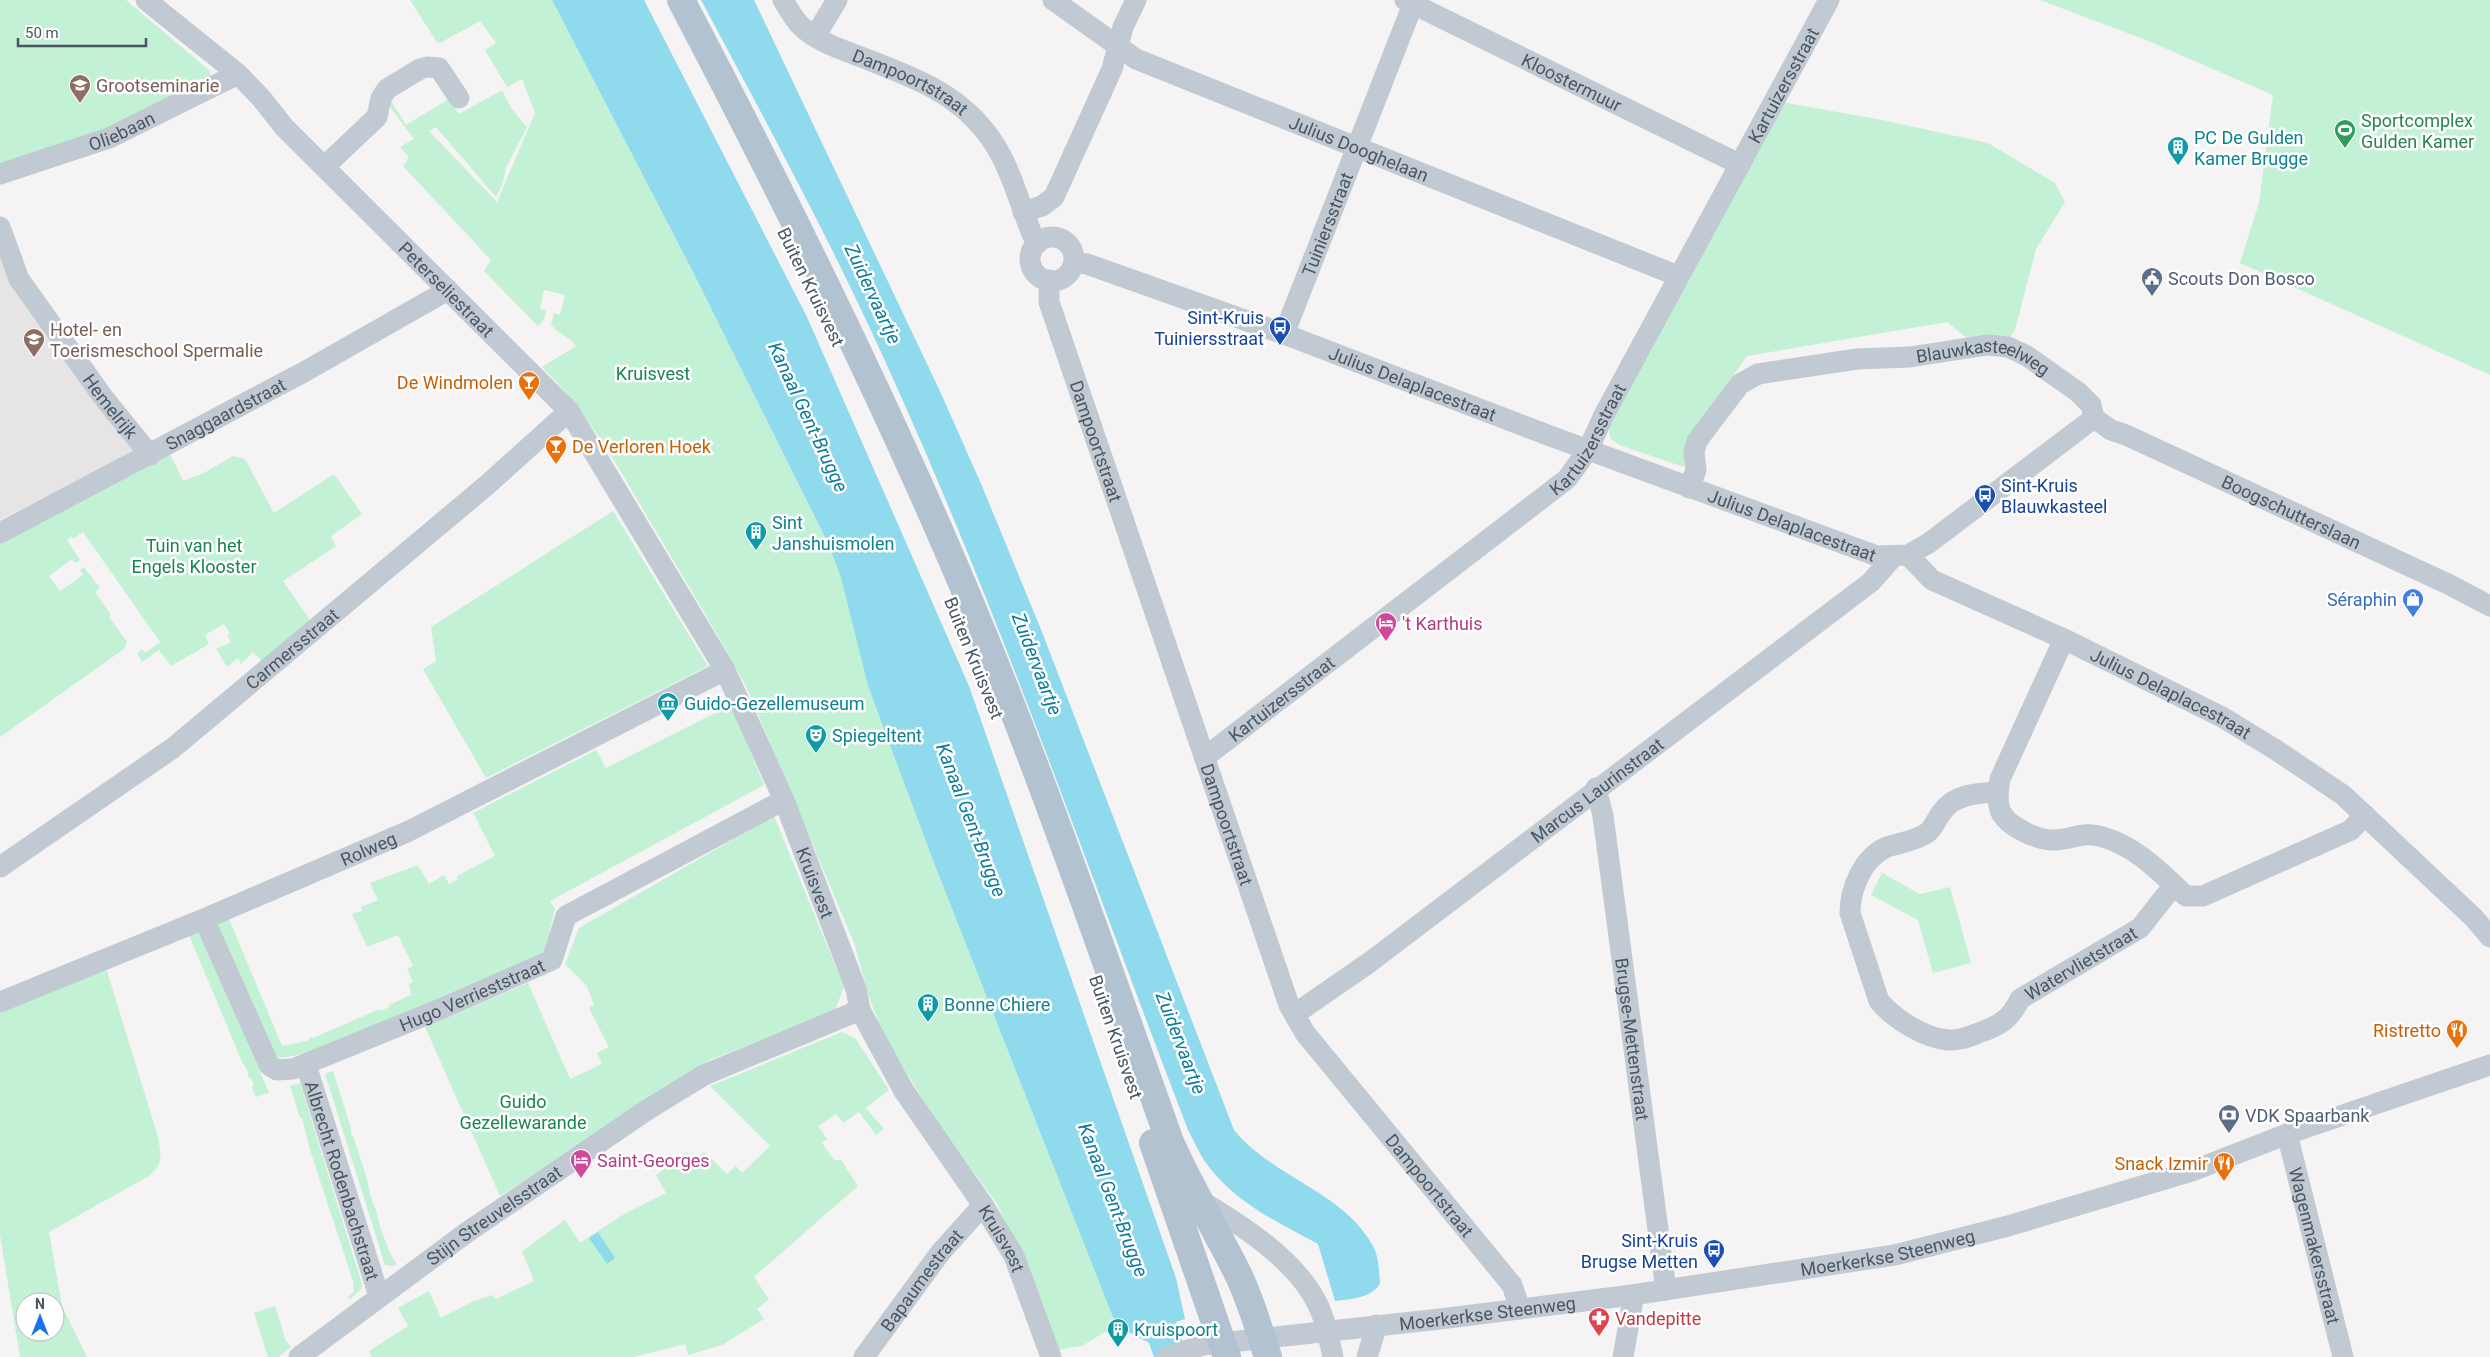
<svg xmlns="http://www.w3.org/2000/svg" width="2490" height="1357" font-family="Roboto,sans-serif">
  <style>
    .education { fill: #e6e4e5 }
    .green { fill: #c3f1d5; fill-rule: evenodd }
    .water { fill: #90daee }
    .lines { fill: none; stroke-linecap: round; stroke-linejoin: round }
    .minor { stroke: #c1cad2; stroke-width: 21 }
    .major { stroke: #b3c2d1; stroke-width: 28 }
    .labels { text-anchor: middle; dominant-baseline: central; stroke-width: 5; stroke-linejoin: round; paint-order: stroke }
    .street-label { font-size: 18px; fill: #4a5661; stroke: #fff }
    .education-label { font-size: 18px; fill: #785e54; stroke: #fff; text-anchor: start }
    .leisure-label { font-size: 18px; fill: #27864d; stroke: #fff; text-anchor: start }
    .culture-label { font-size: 18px; fill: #0d838f; stroke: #fff; text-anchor: start }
    .service-label { font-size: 18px; fill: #4e5e75; stroke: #fff; text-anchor: start }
    .transit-label { font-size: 18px; fill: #164399; stroke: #fff; text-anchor: end }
    .park-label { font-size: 18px; fill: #17864f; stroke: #fff }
    .food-label { font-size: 18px; fill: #c56008; stroke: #fff; text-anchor: end }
    .shop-label { font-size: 18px; fill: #366cbe; stroke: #fff; text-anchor: end }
    .hotel-label { font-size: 18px; fill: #b23c85; stroke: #fff; text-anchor: start }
    .health-label { font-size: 18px; fill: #be3a42; stroke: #fff; text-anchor: start }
    .water-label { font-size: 19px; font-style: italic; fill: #0c7c9b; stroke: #fff }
  </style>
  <rect width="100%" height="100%" fill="#f5f3f3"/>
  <!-- education -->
  <polygon class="education" points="0,256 137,451 0,520"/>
  <!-- green -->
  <g class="green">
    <polygon points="0,0 126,0 211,72 210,79 109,130 0,168"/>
    <path d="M410,0h142l139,268 138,276 12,34 27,108 66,177 182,462 -34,21 -25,4 -39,-101 -21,-45 -64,-88 -50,-82 -15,-40 -13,-49 -110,-261c-30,-54 -62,-108 -94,-161 -32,-55 -63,-111 -109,-156l34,-21c-7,-10 -17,-12 -25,-21l3,-12 6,2 5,-20 -21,-5 -4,19 6,2 -2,9 -6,6 -54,-55 7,-11 -88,-94 6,-9 -9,-10 14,-8 -25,-33 1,-7 16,26 43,-26 10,15 43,-24 10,19 15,18 -21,41 -4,18 -6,11 -60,-70 -7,4 68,71 38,-89 -13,-34 -15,8 -22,-37 11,-7 -16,-22 -42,23z"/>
    <polygon points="2040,0 2490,0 2490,375 2240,263 2259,203 2273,95 2146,40"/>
    <polygon points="1781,102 1882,120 1988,143 2055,183 2065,202 2036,249 2015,330 2007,341 1968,339 1947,322 1747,356 1688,439 1684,467 1619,445 1610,438 1609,427"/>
    <polygon points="170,454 183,481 204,473 233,456 245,459 274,513 334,474 362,514 331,536 336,546 283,581 310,620 262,661 253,652 241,664 238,658 227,667 216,649 231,642 227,635 230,633 224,624 205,635 209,644 171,666 159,650 142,662 137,653 142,649 145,653 160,642 83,532 73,539 72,536 67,540 80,560 75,563 72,559 49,576 60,591 83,575 80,570 84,567 100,588 95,592 111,615 109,617 127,642 124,649 0,737 0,542"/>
    <polygon points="613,511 708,666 486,778 423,669 436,661 431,627"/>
    <path d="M731,705l33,80 -214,116 5,8 -11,45c-38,16 -243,113 -269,103l-58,-133 12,-5 53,127 25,-5 4,-4 2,1 67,-29 1,2 8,-4v-2l22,-10 -2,-11 4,-2 -6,-13 6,-3 -15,-31 -31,12 -15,-33 10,-3 -1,-4 17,-7 -8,-17 48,-18 11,19 15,-9 5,9 9,-5 -1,-3 38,-20 -22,-43 123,-63 10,18z"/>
    <polygon points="774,816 844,987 835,1010 710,1060 500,1196 425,1027 528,983 570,1079 602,1064 597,1053 609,1047 589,1008 594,1005 587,986 565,964 579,928"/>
    <polygon points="1882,873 1920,894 1950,887 1971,963 1933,973 1918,920 1871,895"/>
    <polygon points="200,930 269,1093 256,1097 252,1087 254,1086 251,1078 249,1079 247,1069 243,1064 189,935"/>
    <path d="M106,968l52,169c3,19 6,25 -9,39l-100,56 13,74 25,51h-67l-20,-122v-222zM25,1302h30v30h-30z"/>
    <polygon points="842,1032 855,1038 889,1090 866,1108 884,1129 876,1135 859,1112 843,1123 836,1114 818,1126 827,1139 822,1143 834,1160 841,1160 858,1186 754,1277 769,1299 757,1309 764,1319 722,1345 688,1355 685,1344 634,1357 372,1357 369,1351 408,1326 398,1308 429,1291 441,1318 474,1301 492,1295 496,1299 534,1281 522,1251 565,1220 580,1243 621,1216 666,1193 656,1175 687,1152 694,1159 704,1152 727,1174 736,1166 742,1173 770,1146 710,1086"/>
    <path d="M333,1071l18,57v6l2,2 15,46c-1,3 5,20 6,25l2,2c0,8 14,49 21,55l-2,2 -10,-1 -60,-191z"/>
    <polygon points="300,1083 362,1284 362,1288 350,1299 348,1297 354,1292 353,1281 310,1150 302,1118 300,1118 290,1086"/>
    <polygon points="275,1306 286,1341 291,1347 279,1357 268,1357 254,1313"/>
  </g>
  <!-- water -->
  <g class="water">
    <polygon points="552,0 644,0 807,317 969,686 1176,1278 1185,1319 1176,1322 1188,1357 1154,1357 1149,1343 1116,1325 934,863 868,686 841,578 829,545 691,268"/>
    <path d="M701,0h53l185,389 43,97 58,141 194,503c38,47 109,61 139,116 6,11 6,25 7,37 -7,15 -30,16 -45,18l-17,-57c-41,-22 -84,-42 -112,-81 -7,-10 -12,-22 -18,-33 -95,-247 -181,-497 -289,-738 -59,-134 -129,-263 -198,-392z"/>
    <polygon points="598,1232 615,1258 607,1264 589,1238"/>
  </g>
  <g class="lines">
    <!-- minor -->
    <g class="minor">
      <path id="s1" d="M146,0l92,74 24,25 22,28 285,284 156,259 59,130 72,189 4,21 44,81 79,114 31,51 37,101"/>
      <path id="s2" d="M783,0c5,8 10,18 17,25 15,15 37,23 56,30 48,19 96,34 129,76 24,29 33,69 47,103l6,9"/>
      <path id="s3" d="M1053,0l83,59 542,217"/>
      <path id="s4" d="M1405,0l334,164"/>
      <polyline points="812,35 820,28 837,0"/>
      <polyline points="324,167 377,117 381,98 387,89 420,69 427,67 439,68 459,98"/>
      <path id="s5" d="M0,174l109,-36 129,-64"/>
      <polyline points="1023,212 1042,206 1054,197 1112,69 1123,27 1136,0"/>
      <path id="s6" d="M0,227l19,52 84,118 47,58"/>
      <circle cx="1052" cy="259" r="22"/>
      <path id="s7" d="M1074,262l13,2 197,70 269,103 324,119 31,-1 21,-12 165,-125"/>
      <path id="s8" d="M1049,280v22l240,703 16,28 207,252 8,24"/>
      <path id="s9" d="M1284,334l129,-330"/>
      <path id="s10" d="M2094,418l17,12 15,5 322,149 42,22"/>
      <path id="s11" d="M1689,488l7,-18 -2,-18 3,-11 43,-57 18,-10 99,-15 53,-2 77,-12 21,2 19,9 51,36 13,13 3,13"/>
      <path id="s12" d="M0,533l304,-161 144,-82"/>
      <path id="s13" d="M1908,555l24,25 132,59 158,78 54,33 67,45 131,123 16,19"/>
      <path d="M2064,639l-64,140c-2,10 -3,21 0,31 6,16 38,31 55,30 19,-1 28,-9 48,-3 34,10 58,36 83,59h17l148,-66 14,-15"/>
      <path id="s14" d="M1205,757l362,-278 21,-29 16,-35 225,-415"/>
      <path id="s15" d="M1596,788l7,28 63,474"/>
      <path id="s16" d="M1998,792c-19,1 -44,2 -56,20 -5,6 -9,17 -15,21 -12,8 -27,10 -40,14 -24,10 -37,42 -37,66l29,88c15,18 45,37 69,39 12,1 22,-4 33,-8 20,-7 30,-14 39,-33l120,-71 34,-43"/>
      <path id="s17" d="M0,867l173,-119 314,-263 82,-74"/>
      <path id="s18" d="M204,919l65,146 8,5 16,-1 150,-61 109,-48 14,-44 218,-116"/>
      <path id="s19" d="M0,1002l204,-83 205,-88 316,-161"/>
      <path id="s20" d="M1295,1014l75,-52 501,-380 22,-25"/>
      <path id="s21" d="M306,1065l73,231"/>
      <path id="s22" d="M2287,1134l56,223"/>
      <path d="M1198,1199c42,25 99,61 120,106 8,16 11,35 15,52"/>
      <path id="s23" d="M299,1357l167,-124 181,-123 57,-35 156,-65"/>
      <path id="s24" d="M864,1357l76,-104 43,-48"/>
      <path id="s25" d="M1167,1357l36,-12 237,-26 192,-24 263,-40 113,-29 184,-55 95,-37 203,-69"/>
      <polyline points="1367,1357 1377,1325"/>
      <polyline points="1623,1357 1632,1306 1632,1295"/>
    </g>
    <!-- major -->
    <g class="major">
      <path d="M681,0c93,177 182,355 262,539 86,197 155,401 227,603 20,45 46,88 68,132 13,27 21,55 30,83"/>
      <polyline points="1153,1143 1227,1357"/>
    </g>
  </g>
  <!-- icons -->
  <defs>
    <g id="university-pin" transform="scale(1.125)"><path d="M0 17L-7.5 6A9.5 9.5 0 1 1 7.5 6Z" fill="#8d6e63" stroke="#fff"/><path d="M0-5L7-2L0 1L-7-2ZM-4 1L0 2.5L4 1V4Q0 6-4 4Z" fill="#fff"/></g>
    <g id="stadium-pin" transform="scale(1.125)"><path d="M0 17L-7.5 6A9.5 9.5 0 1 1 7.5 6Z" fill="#2e9e5b" stroke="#fff"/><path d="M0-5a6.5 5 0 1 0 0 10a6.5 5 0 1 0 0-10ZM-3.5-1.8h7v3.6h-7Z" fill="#fff"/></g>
    <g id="building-pin" transform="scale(1.125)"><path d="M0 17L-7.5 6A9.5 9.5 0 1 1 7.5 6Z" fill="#0f9aa8" stroke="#fff"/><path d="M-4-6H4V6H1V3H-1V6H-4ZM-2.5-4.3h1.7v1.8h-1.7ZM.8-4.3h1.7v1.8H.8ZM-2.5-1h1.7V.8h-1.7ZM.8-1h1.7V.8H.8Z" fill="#fff"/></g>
    <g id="civic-pin" transform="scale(1.125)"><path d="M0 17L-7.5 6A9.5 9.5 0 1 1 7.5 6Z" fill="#5c6f8a" stroke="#fff"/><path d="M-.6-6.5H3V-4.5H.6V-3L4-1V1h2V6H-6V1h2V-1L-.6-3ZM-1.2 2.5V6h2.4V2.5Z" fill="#fff"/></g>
    <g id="bus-pin" transform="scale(1.125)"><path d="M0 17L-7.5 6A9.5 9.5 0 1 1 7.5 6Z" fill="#1a4fb4" stroke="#fff"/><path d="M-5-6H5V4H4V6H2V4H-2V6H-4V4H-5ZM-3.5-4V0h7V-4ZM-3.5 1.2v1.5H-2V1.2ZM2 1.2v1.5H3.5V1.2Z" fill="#fff"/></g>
    <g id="school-pin" transform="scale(1.125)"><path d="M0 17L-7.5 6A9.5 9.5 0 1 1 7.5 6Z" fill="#8d6e63" stroke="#fff"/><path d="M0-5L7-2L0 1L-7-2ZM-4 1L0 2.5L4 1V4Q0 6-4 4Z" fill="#fff"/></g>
    <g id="bar-pin" transform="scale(1.125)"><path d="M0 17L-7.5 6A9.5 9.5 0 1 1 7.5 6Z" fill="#e8710a" stroke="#fff"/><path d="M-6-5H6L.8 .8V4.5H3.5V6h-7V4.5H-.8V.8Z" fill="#fff"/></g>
    <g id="shop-pin" transform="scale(1.125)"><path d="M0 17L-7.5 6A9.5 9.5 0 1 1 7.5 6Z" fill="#3f7fe0" stroke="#fff"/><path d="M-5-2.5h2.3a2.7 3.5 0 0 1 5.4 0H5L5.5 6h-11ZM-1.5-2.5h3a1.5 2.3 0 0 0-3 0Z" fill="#fff"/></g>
    <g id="hotel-pin" transform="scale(1.125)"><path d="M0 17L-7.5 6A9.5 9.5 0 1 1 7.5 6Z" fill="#d1479c" stroke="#fff"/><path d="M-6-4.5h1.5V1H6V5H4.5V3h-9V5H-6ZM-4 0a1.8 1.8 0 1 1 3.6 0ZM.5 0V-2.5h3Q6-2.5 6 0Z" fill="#fff"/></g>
    <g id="museum-pin" transform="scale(1.125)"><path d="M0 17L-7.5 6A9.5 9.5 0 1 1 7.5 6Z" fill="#0f9aa8" stroke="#fff"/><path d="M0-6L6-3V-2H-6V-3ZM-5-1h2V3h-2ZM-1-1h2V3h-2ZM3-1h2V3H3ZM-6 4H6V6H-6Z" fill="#fff"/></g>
    <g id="theatre-pin" transform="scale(1.125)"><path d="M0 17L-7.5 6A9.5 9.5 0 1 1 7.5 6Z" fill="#0f9aa8" stroke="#fff"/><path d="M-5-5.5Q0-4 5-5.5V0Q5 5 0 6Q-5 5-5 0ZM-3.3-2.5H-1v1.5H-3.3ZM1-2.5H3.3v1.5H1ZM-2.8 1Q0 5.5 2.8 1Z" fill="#fff"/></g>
    <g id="restaurant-pin" transform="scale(1.125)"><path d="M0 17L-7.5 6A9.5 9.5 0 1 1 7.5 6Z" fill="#e8710a" stroke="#fff"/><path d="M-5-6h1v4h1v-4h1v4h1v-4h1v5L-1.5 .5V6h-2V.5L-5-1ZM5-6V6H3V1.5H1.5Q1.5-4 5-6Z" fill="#fff"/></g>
    <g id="bank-pin" transform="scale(1.125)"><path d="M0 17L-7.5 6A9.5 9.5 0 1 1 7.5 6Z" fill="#5c6f8a" stroke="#fff"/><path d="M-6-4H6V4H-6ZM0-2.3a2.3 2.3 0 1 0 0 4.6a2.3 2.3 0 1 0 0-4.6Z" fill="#fff"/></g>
    <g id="pharmacy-pin" transform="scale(1.125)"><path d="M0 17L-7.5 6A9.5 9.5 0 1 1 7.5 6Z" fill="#e0444e" stroke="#fff"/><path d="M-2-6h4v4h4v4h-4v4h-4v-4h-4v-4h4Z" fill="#fff"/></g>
  </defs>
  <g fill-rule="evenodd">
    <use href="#university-pin" x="80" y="85"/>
    <use href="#stadium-pin" x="2345" y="130"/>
    <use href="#building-pin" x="2178" y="147"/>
    <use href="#civic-pin" x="2152" y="278"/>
    <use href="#bus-pin" x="1280" y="327"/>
    <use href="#school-pin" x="34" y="339"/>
    <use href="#bar-pin" x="529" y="382"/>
    <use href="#bar-pin" x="556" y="446"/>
    <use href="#bus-pin" x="1985" y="495"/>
    <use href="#building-pin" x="756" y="532"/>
    <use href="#shop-pin" x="2413" y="599"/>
    <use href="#hotel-pin" x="1386" y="623"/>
    <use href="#museum-pin" x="668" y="703"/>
    <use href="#theatre-pin" x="816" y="735"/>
    <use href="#building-pin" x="928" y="1004"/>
    <use href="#restaurant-pin" x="2457" y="1030"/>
    <use href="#bank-pin" x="2229" y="1115"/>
    <use href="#hotel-pin" x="581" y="1160"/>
    <use href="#restaurant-pin" x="2224" y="1163"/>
    <use href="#bus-pin" x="1714" y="1250"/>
    <use href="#pharmacy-pin" x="1599" y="1318"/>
    <use href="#building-pin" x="1118" y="1329"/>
  </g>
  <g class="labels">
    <!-- street labels -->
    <g class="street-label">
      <text stroke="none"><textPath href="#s4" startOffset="186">Kloostermuur</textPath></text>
      <text stroke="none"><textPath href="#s2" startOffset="155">Dampoortstraat</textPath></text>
      <text stroke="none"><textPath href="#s14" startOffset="906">Kartuizersstraat</textPath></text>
      <text stroke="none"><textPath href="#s5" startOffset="129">Oliebaan</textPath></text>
      <text stroke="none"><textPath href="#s3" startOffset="342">Julius Dooghelaan</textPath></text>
      <text stroke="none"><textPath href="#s9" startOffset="118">Tuiniersstraat</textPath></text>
      <text transform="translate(811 287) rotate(64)">Buiten Kruisvest</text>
      <text stroke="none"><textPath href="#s1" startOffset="418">Peterseliestraat</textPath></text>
      <text stroke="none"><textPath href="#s11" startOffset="370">Blauwkasteelweg</textPath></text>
      <text stroke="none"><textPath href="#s7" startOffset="360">Julius Delaplacestraat</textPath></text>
      <text stroke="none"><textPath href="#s6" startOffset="212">Hemelrijk</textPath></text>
      <text stroke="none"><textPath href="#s12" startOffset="255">Snaggaardstraat</textPath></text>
      <text stroke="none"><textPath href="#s14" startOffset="501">Kartuizersstraat</textPath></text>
      <text stroke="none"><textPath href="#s8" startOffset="169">Dampoortstraat</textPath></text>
      <text stroke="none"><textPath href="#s10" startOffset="219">Boogschutterslaan</textPath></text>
      <text stroke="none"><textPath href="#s7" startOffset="765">Julius Delaplacestraat</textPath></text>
      <text stroke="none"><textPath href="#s17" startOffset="365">Carmersstraat</textPath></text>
      <text transform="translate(974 658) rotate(68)">Buiten Kruisvest</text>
      <text stroke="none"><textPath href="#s13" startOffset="299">Julius Delaplacestraat</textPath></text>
      <text stroke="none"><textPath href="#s14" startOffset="96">Kartuizersstraat</textPath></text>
      <text stroke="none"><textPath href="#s20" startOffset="376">Marcus Laurinstraat</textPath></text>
      <text stroke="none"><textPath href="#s8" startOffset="574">Dampoortstraat</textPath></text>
      <text stroke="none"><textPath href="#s19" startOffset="399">Rolweg</textPath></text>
      <text stroke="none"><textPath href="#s1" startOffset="1124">Kruisvest</textPath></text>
      <text stroke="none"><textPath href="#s16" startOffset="541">Watervlietstraat</textPath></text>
      <text stroke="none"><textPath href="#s18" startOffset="379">Hugo Verrieststraat</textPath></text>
      <text transform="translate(1116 1037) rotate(71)">Buiten Kruisvest</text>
      <text stroke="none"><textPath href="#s15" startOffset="254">Brugse-Mettenstraat</textPath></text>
      <text stroke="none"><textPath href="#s21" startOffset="121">Albrecht Rodenbachstraat</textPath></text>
      <text stroke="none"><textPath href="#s8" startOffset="994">Dampoortstraat</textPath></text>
      <text stroke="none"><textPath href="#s23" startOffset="241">Stijn Streuvelsstraat</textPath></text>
      <text stroke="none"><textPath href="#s1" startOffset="1529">Kruisvest</textPath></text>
      <text stroke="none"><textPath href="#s22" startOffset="115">Wagenmakersstraat</textPath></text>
      <text stroke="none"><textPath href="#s25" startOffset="729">Moerkerkse Steenweg</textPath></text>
      <text stroke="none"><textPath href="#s24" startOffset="96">Bapaumestraat</textPath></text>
      <text stroke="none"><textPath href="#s25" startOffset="324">Moerkerkse Steenweg</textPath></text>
    </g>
    <!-- education labels -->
    <g class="education-label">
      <text x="96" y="85">Grootseminarie</text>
      <text x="50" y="329">Hotel- en<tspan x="50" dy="21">Toerismeschool Spermalie</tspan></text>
    </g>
    <!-- leisure labels -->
    <g class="leisure-label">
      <text x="2361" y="120">Sportcomplex<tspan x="2361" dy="21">Gulden Kamer</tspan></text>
    </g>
    <!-- culture labels -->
    <g class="culture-label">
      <text x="2194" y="137">PC De Gulden<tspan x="2194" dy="21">Kamer Brugge</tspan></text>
      <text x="772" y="522">Sint<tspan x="772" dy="21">Janshuismolen</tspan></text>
      <text x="684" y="703">Guido-Gezellemuseum</text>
      <text x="832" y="735">Spiegeltent</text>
      <text x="944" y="1004">Bonne Chiere</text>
      <text x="1134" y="1329">Kruispoort</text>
    </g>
    <!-- service labels -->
    <g class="service-label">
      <text x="2168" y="278">Scouts Don Bosco</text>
      <text x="2245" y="1115">VDK Spaarbank</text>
    </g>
    <!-- transit labels -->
    <g class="transit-label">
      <text x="1264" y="317">Sint-Kruis<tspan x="1264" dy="21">Tuiniersstraat</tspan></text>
      <text x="2001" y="485" text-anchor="start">Sint-Kruis<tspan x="2001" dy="21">Blauwkasteel</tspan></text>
      <text x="1698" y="1240">Sint-Kruis<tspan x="1698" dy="21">Brugse Metten</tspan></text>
    </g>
    <!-- park labels -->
    <g class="park-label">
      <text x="653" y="373">Kruisvest</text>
      <text x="194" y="545">Tuin van het<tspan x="194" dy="21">Engels Klooster</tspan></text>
      <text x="523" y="1101">Guido<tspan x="523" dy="21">Gezellewarande</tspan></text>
    </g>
    <!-- food labels -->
    <g class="food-label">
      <text x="513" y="382">De Windmolen</text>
      <text x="572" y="446" text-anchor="start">De Verloren Hoek</text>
      <text x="2441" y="1030">Ristretto</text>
      <text x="2208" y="1163">Snack Izmir</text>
    </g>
    <!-- shop labels -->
    <g class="shop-label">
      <text x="2397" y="599">Séraphin</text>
    </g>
    <!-- hotel labels -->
    <g class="hotel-label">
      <text x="1402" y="623">'t Karthuis</text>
      <text x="597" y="1160">Saint-Georges</text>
    </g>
    <!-- health labels -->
    <g class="health-label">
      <text x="1615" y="1318">Vandepitte</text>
    </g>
    <!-- water labels -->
    <g class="water-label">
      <text transform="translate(873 294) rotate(65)">Zuidervaartje</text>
      <text transform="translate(808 417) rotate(65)">Kanaal Gent-Brugge</text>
      <text transform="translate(1037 664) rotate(69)">Zuidervaartje</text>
      <text transform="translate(971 820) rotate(69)">Kanaal Gent-Brugge</text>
      <text transform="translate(1181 1043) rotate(69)">Zuidervaartje</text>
      <text transform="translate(1113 1200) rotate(69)">Kanaal Gent-Brugge</text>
    </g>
  </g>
  <!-- north arrow -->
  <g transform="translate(40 1317)"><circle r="24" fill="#ffffff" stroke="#b7bbc0"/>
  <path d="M0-4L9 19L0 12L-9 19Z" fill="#1a73e8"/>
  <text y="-8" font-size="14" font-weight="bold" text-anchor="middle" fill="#4a5661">N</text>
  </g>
  <!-- scale -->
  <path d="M18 38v8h128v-8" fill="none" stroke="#4a5661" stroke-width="2.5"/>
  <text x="25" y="38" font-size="15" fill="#4a5661" stroke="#ffffff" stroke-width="4" paint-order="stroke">50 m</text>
</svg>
